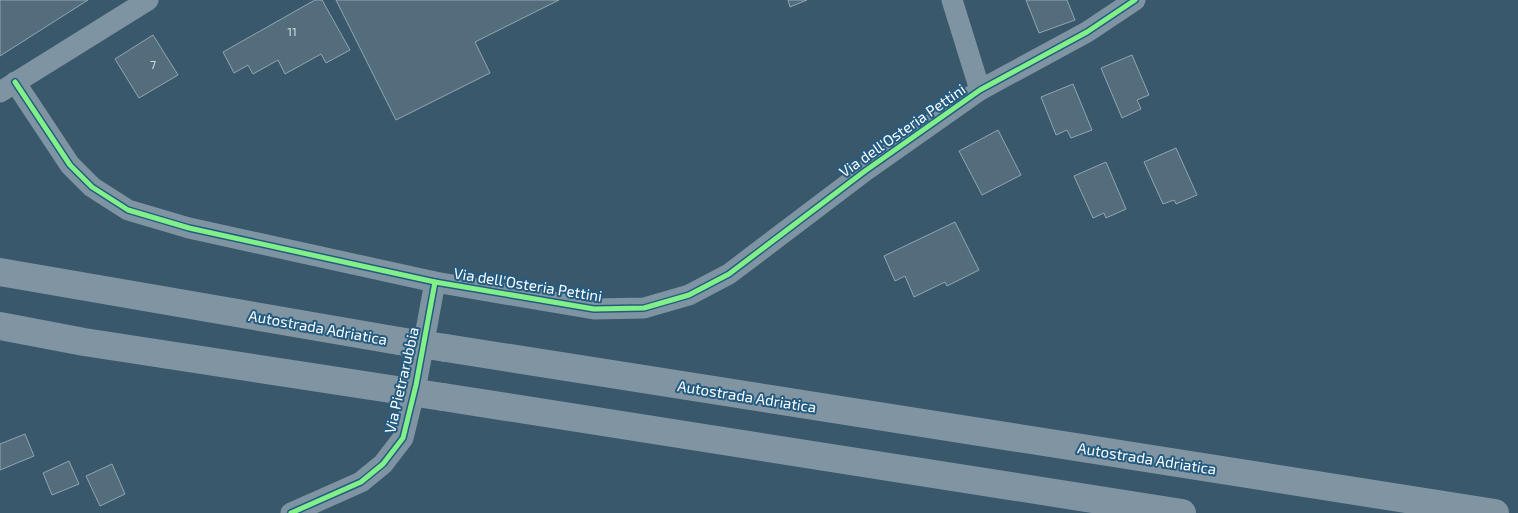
<svg xmlns="http://www.w3.org/2000/svg" width="1518" height="513" font-family="'Exo 2',sans-serif">
  <style>
    .building { fill: #546d7d; stroke: #92a5b1 }
    .lines { fill: none; stroke-linecap: round; stroke-linejoin: round }
    .street { stroke: #7f94a2; stroke-width: 21 }
    .highway { stroke: #8094a2; stroke-width: 28 }
    .highway-bridge { stroke: #8094a2; stroke-width: 28 }
    .cycleway-casing { stroke: #245c81; stroke-width: 8 }
    .cycleway { stroke: #82f089; stroke-width: 5 }
    .labels { text-anchor: middle; dominant-baseline: central; stroke-width: 4; stroke-linejoin: round; paint-order: stroke }
    .number-label { font-size: 12px; fill: #d4dade }
    .street-label { font-size: 15px; fill: #fff; stroke: #245c81 }
  </style>
  <rect width="100%" height="100%" fill="#39586c"/>
  <!-- building -->
  <g class="building">
    <polygon points="0,0 88,0 0,56"/>
    <polygon points="315,0 322,0 350,50 326,63 321,54 285,74 278,60 253,74 248,65 234,73 223,52"/>
    <polygon points="336,0 559,0 475,42 490,73 396,120"/>
    <polygon points="788,0 807,0 790,7"/>
    <polygon points="1026,0 1067,0 1075,20 1039,33"/>
    <polygon points="153,35 178,75 139,98 115,59"/>
    <polygon points="1132,55 1149,95 1137,100 1141,109 1122,118 1101,68"/>
    <polygon points="1073,84 1092,130 1071,138 1067,130 1056,135 1041,97"/>
    <polygon points="998,130 1021,175 982,195 959,151"/>
    <polygon points="1176,148 1197,195 1176,204 1174,200 1163,204 1144,162"/>
    <polygon points="1106,162 1126,209 1106,218 1104,213 1093,218 1074,176"/>
    <polygon points="955,222 979,270 947,286 945,282 914,297 905,276 895,281 884,256"/>
    <polygon points="25,434 34,456 0,470 0,444"/>
    <polygon points="69,461 79,484 52,495 43,473"/>
    <polygon points="112,464 125,494 100,506 86,476"/>
  </g>
  <g class="lines">
    <!-- street -->
    <g class="street">
      <polyline points="952,0 980,90"/>
      <polyline points="15,82 70,165 92,187 128,210 189,228 435,282 594,309 644,308 689,295 729,274 865,171 980,90 1087,32 1135,0"/>
      <polyline points="0,92 148,0"/>
      <polyline points="291,513 361,482 383,464 403,438 416,385 435,282"/>
    </g>
    <!-- highway -->
    <g class="highway">
      <polyline points="0,272 399,341"/>
      <polyline points="0,326 84,342 397,390"/>
      <polyline points="446,348 1495,513"/>
      <polyline points="443,397 1182,513"/>
    </g>
    <!-- highway-bridge -->
    <g class="highway-bridge">
      <polyline points="399,341 446,348"/>
      <polyline points="397,390 443,397"/>
    </g>
    <!-- cycleway casing -->
    <g class="cycleway-casing">
      <g id="cycleway">
        <polyline points="15,82 70,165 92,187 128,210 189,228 435,282 594,309 644,308 689,295 729,274 865,171 980,90 1087,32 1135,0"/>
        <polyline points="291,513 361,482 383,464 403,438 416,385 435,282"/>
      </g>
    </g>
    <!-- cycleway -->
    <use href="#cycleway" class="cycleway"/>
  </g>
  <g class="labels">
    <!-- number labels -->
    <g class="number-label">
      <text x="292" y="31">11</text>
      <text x="153" y="64">7</text>
    </g>
    <!-- street labels -->
    <g class="street-label">
      <text transform="translate(902 130) rotate(-35)">Via dell'Osteria Pettini</text>
      <text transform="translate(528 284) rotate(9)">Via dell'Osteria Pettini</text>
      <text transform="translate(318 327) rotate(10)">Autostrada Adriatica</text>
      <text transform="translate(401 380) rotate(-77)">Via Pietrarubbia</text>
      <text transform="translate(747 396) rotate(9)">Autostrada Adriatica</text>
      <text transform="translate(1147 458) rotate(9)">Autostrada Adriatica</text>
    </g>
  </g>
</svg>
